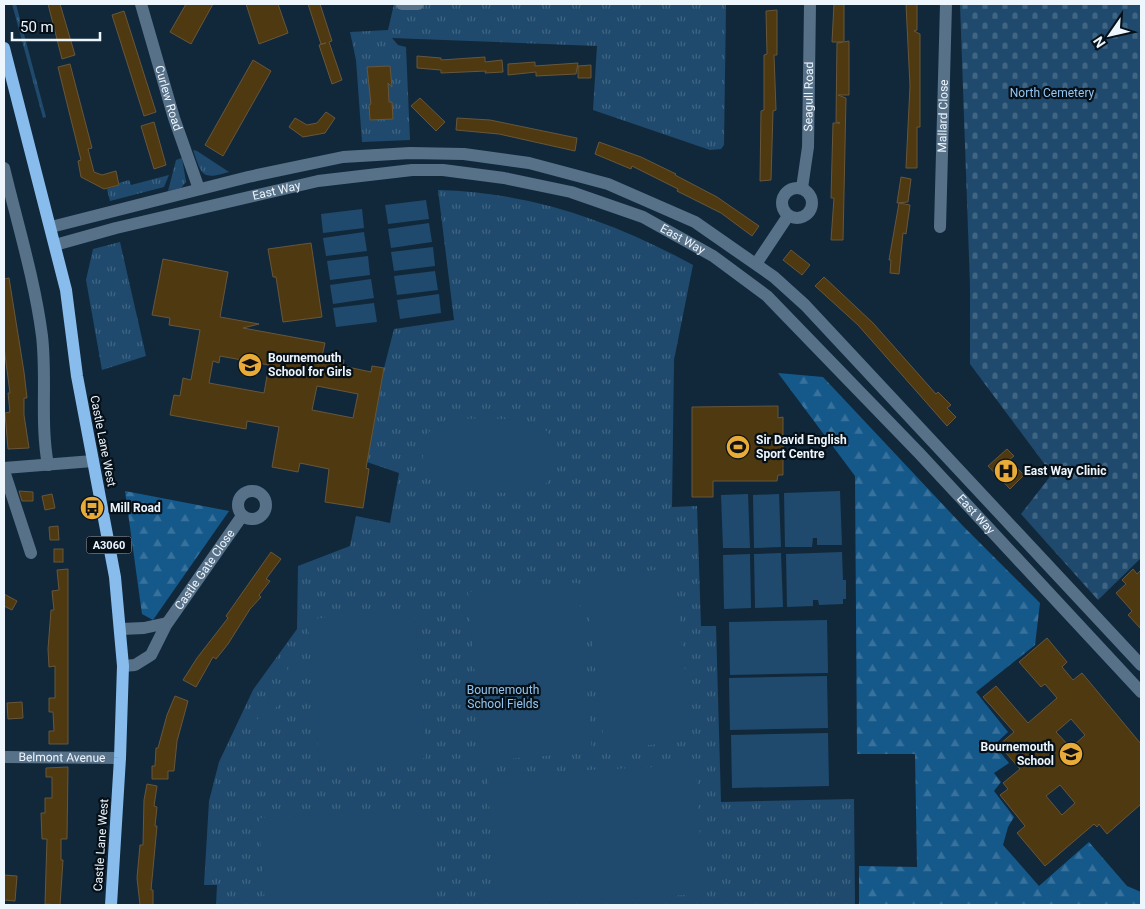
<svg xmlns="http://www.w3.org/2000/svg" width="1145" height="909" font-family="Roboto,sans-serif">
  <style>
    .grass { fill: url(#grass-tufts) }
    .forest { fill: url(#forest-firs) }
    .cemetery { fill: url(#cemetery-stones) }
    .pitch { fill: #1f4a6d }
    .building { fill: #4f3911; stroke: #67563b; fill-rule: evenodd }
    .lines { fill: none; stroke-linecap: round; stroke-linejoin: round }
    .minor { stroke: #577188; stroke-width: 12 }
    .tertiary { stroke: #577188; stroke-width: 12 }
    .primary { stroke: #87bcec; stroke-width: 12 }
    .labels { text-anchor: middle; dominant-baseline: central; stroke-width: 4.5; stroke-linejoin: round; paint-order: stroke }
    .shield { fill: #061018; stroke: #a8b0b8; stroke-width: 1 }
    .shield-label { font-size: 11px; font-weight: bold; fill: #edf5fd }
    .park-label { font-size: 12px; fill: #94c5f0; stroke: #061018 }
    .street-label { font-size: 12px; fill: #edf5fd; stroke: #061018 }
    .poi-label { font-size: 12px; font-weight: bold; fill: #edf5fd; stroke: #061018; text-anchor: start }
  </style>
  <defs>
    <pattern id="grass-tufts" width="24" height="20" patternUnits="userSpaceOnUse" patternTransform="scale(1.25)"><rect width="24" height="20" fill="#1f4a6d"/><path d="M3 7l-1-3M5 7V3M7 7l1-3M15 17l-1-3M17 17v-4M19 17l1-3" fill="none" stroke="#406583"/></pattern>
    <pattern id="forest-firs" width="22" height="20" patternUnits="userSpaceOnUse" patternTransform="scale(1.25)"><rect width="22" height="20" fill="#15598b"/><path d="M5 1l3.5 6h-7zM16 11l3.5 6h-7z" fill="#37719c"/></pattern>
    <pattern id="cemetery-stones" width="16" height="16" patternUnits="userSpaceOnUse" patternTransform="scale(1.25)"><rect width="16" height="16" fill="#1f4a6d"/><path d="M2 7V4a2 2 0 0 1 4 0v3zM10 15v-3a2 2 0 0 1 4 0v3z" fill="#406583"/></pattern>
  </defs>
  <rect width="100%" height="100%" fill="#11283b"/>
  <!-- grass -->
  <g class="grass">
    <polygon points="12,4 16,4 46,117 43,118"/>
    <polygon points="394,4 726,4 724,145 721,149 710,150 593,110 597,46 392,38 398,45 406,47 410,140 362,142 356,60 350,32 388,30"/>
    <path d="M193,150l4,1 32,21c-27,8 -27,4 -36,-22z"/>
    <polygon points="182,158 186,182 181,188 168,191 176,160"/>
    <polygon points="169,175 164,187 110,201 107,189 119,185 119,183 129,180 131,185"/>
    <path d="M438,190c91,2 175,31 255,75l-19,95 -2,147 25,-1 4,120h15l5,176 133,-3 1,106h-639l1,-20h-13l5,-84 10,-39 34,-72 44,-61 1,-63 52,-20 6,-30 34,7 9,-50 -32,-11 17,-94 10,-39 60,-9z"/>
    <polygon points="120,242 146,356 102,370 86,280 93,249"/>
  </g>
  <!-- forest -->
  <g class="forest">
    <polygon points="778,373 823,377 963,526 1040,603 1035,645 976,692 1008,732 994,745 1009,763 994,773 1001,782 994,791 1014,817 1008,827 1003,845 1039,886 1089,842 1127,886 1141,892 1141,905 859,905 859,866 917,867 915,754 857,754 855,476"/>
    <polygon points="125,491 229,511 153,620 142,614"/>
  </g>
  <!-- cemetery -->
  <polygon class="cemetery" points="960,4 1141,4 1141,558 1098,600 1021,514 1052,474 970,364 970,285"/>
  <!-- pitch -->
  <g class="pitch">
    <polygon points="426,200 429,219 388,224 385,205"/>
    <polygon points="362,209 364,228 323,233 321,214"/>
    <polygon points="429,223 432,242 391,248 388,229"/>
    <polygon points="364,232 367,251 326,256 323,238"/>
    <polygon points="433,247 435,266 394,271 391,252"/>
    <polygon points="368,256 370,275 330,280 327,261"/>
    <polygon points="435,271 438,290 397,295 394,276"/>
    <polygon points="371,279 374,298 333,304 330,285"/>
    <polygon points="439,294 441,313 400,319 397,300"/>
    <polygon points="374,303 377,322 336,327 333,308"/>
    <path d="M452,419c23,0 67,-3 87,7 9,4 13,11 16,20 13,29 -16,49 -43,47 -18,-1 -55,-1 -71,-9 -21,-11 -25,-43 -6,-58 4,-3 12,-5 17,-7z"/>
    <polygon points="840,491 842,545 817,545 817,538 813,538 812,547 785,547 784,493"/>
    <polygon points="748,494 750,548 723,548 721,495"/>
    <polygon points="779,494 781,547 754,548 753,495"/>
    <polygon points="842,552 843,580 846,580 846,599 843,599 843,604 819,605 818,600 813,600 813,606 787,607 786,554"/>
    <polygon points="781,553 783,607 755,608 754,554"/>
    <polygon points="750,554 751,608 724,609 723,555"/>
    <polygon points="673,568 693,740 605,750 585,578"/>
    <polygon points="578,583 592,752 482,761 468,592"/>
    <polygon points="415,612 426,758 319,766 308,619"/>
    <polygon points="827,620 828,673 730,675 729,622"/>
    <polygon points="292,662 300,667 271,716 273,717 267,728 256,722 263,710 265,711"/>
    <polygon points="827,676 828,728 730,730 729,678"/>
    <polygon points="828,733 829,786 732,788 731,735"/>
    <polygon points="696,765 703,894 494,905 488,775"/>
    <polygon points="431,809 437,905 265,905 259,818"/>
  </g>
  <!-- building -->
  <g class="building">
    <polygon points="48,4 60,4 75,55 62,59"/>
    <polygon points="186,4 213,4 191,44 170,32"/>
    <polygon points="246,4 278,4 288,33 259,44"/>
    <polygon points="308,4 320,4 332,41 329,42 342,80 332,84 319,45 326,43 321,44"/>
    <polygon points="834,4 844,4 844,42 849,41 849,95 838,95 846,98 843,240 831,240 834,198 831,198 833,123 840,123 836,122 837,43 843,42 832,42"/>
    <polygon points="906,4 917,4 917,30 914,31 920,34 920,127 917,127 917,168 906,168 910,86"/>
    <polygon points="777,10 777,55 774,55 776,110 773,111 771,180 760,181 761,111 764,110 764,55 767,54 766,11"/>
    <polygon points="124,11 156,112 144,116 112,15"/>
    <polygon points="417,56 441,58 441,60 485,57 485,62 502,60 503,72 485,73 486,71 441,73 441,70 417,68"/>
    <polygon points="253,60 271,71 223,156 205,145"/>
    <polygon points="535,62 535,66 578,63 576,74 536,76 536,72 508,75 508,64"/>
    <polygon points="70,64 92,148 88,149 94,172 102,175 116,171 119,185 104,189 81,177 78,161 81,160 58,67"/>
    <polygon points="591,65 591,78 578,78 578,66"/>
    <polygon points="390,66 392,87 388,83 389,102 392,102 393,119 370,120 369,105 371,104 367,67"/>
    <polygon points="420,98 445,122 436,131 411,106"/>
    <polygon points="326,112 335,118 325,133 303,137 289,127 295,118 307,125 317,123"/>
    <polygon points="457,118 490,120 577,138 575,151 499,134 456,130"/>
    <polygon points="154,122 166,165 154,169 141,126"/>
    <polygon points="599,142 641,157 676,174 675,175 717,197 759,226 752,236 721,213 677,191 678,189 632,166 631,169 595,154"/>
    <polygon points="901,177 911,179 908,202 897,203"/>
    <polygon points="899,203 910,205 906,234 903,233 899,274 890,273 891,260 889,260"/>
    <polygon points="311,243 322,317 283,322 276,277 273,277 268,249"/>
    <polygon points="791,250 810,265 802,275 783,260"/>
    <path d="M163,259l65,13 -8,45 39,7 -16,4 82,15 -3,13 22,4 -1,6 28,6 1,-6 12,2 -18,100 3,1 -6,39 -38,-6 4,-33 -29,-6 -2,9 -26,-5 7,-40 -32,-6 -1,8 -76,-14 4,-20 6,1 3,-18 8,2 9,-50 -31,-5 1,-7 -18,-3zM220,356l49,9 -5,28 -55,-10 4,-22 6,2zM317,386l41,8 -5,24 -41,-8z"/>
    <polygon points="824,277 873,323 936,394 938,392 951,405 947,408 956,417 947,426 858,325 815,286"/>
    <polygon points="9,278 24,372 27,398 24,398 24,415 29,448 8,449 5,413 10,412 8,393 10,393 4,347 4,279"/>
    <polygon points="778,406 778,418 783,417 783,475 778,475 777,481 713,481 713,497 692,497 692,407"/>
    <polygon points="1007,449 1014,456 1009,460 1024,475 1010,489 988,466"/>
    <polygon points="19,491 33,492 33,501 22,501"/>
    <polygon points="52,494 55,508 45,510 42,496"/>
    <polygon points="58,526 59,540 50,540 49,527"/>
    <rect x="54" y="549" width="9" height="13"/>
    <polygon points="271,552 281,559 266,579 270,581 259,595 261,597 250,609 228,644 216,659 213,657 196,687 183,680 197,658 228,618 226,616"/>
    <polygon points="68,569 68,744 49,744 49,731 54,731 53,712 49,712 49,698 55,698 55,666 49,667 48,649 51,610 54,610 52,591 59,590 57,570"/>
    <polygon points="1133,569 1137,574 1141,570 1141,629 1128,615 1132,611 1116,593 1126,584 1122,580"/>
    <polygon points="4,594 17,601 12,610 4,606"/>
    <path d="M1047,638l20,24 -5,5 11,13 9,-7 59,71v60l-34,30 -8,-10 -2,3 -3,-3 -49,42 -28,-33 8,-7 -25,-31 8,-6 -5,-6 17,-14 -21,-24 15,-13 -31,-35 13,-11 32,37 29,-25 -12,-14 -4,3 -22,-25zM1071,719l14,16 -14,13 -15,-16zM1060,785l15,18 -13,12 -16,-19z"/>
    <polygon points="175,696 188,701 177,741 174,771 168,771 168,779 152,779 152,766 155,766 156,748 158,748 167,715"/>
    <polygon points="22,702 23,718 8,719 7,703"/>
    <polygon points="68,767 67,839 61,839 61,860 63,860 60,905 45,904 47,839 42,839 41,813 45,813 45,798 52,798 52,777 46,777 46,768"/>
    <polygon points="147,784 157,786 154,806 157,807 155,826 157,826 151,890 153,890 153,905 140,905 137,878 140,845 143,845 144,800"/>
    <polygon points="4,875 17,876 15,901 4,900"/>
  </g>
  <g class="lines">
    <!-- minor -->
    <g class="minor">
      <path id="s1" d="M141,4l33,114 25,71"/>
      <polyline points="402,4 418,4"/>
      <path d="M4,168c13,54 31,113 38,168 5,43 -2,86 6,129"/>
      <circle cx="797" cy="203" r="15"/>
      <path id="s2" d="M802,188l6,-41 2,-143"/>
      <path id="s3" d="M940,227l6,-223"/>
      <polyline points="756,264 788,216"/>
      <polyline points="4,468 93,461"/>
      <polyline points="4,471 31,553"/>
      <circle cx="252" cy="505" r="14"/>
      <polyline points="121,629 144,628 167,623"/>
      <path id="s4" d="M123,666l12,-1 16,-10 15,-30 76,-109"/>
      <path id="s5" d="M4,757l116,1"/>
    </g>
    <!-- tertiary -->
    <g class="tertiary">
      <polyline points="51,227 248,177 343,157 410,153 464,154 529,163 608,184 695,222 774,277 805,305 1141,665"/>
      <path id="s6" d="M55,245l61,-17 202,-47 94,-11h31l61,8 67,14 72,25 70,39 54,40 152,157 222,239"/>
    </g>
    <!-- primary -->
    <polyline class="primary" points="4,48 66,290 77,376 115,577 123,666 120,758 111,905"/>
  </g>
  <!-- icons -->
  <defs>
    <g id="school-disc" transform="scale(1.25)"><circle r="9.5" fill="#e9ab38" stroke="#061018"/><path d="M0-5L7-2L0 1L-7-2ZM-4 1L0 2.5L4 1V4Q0 6-4 4Z" fill="#111"/></g>
    <g id="stadium-disc" transform="scale(1.25)"><circle r="9.5" fill="#e9ab38" stroke="#061018"/><path d="M0-5a6.5 5 0 1 0 0 10a6.5 5 0 1 0 0-10ZM-3.5-1.8h7v3.6h-7Z" fill="#111"/></g>
    <g id="hospital-disc" transform="scale(1.25)"><circle r="9.5" fill="#e9ab38" stroke="#061018"/><path d="M-5-5h3v3.5h4V-5h3V5h-3V1.5h-4V5h-3Z" fill="#111"/></g>
    <g id="bus-disc" transform="scale(1.25)"><circle r="9.5" fill="#e9ab38" stroke="#061018"/><path d="M-5-6H5V4H4V6H2V4H-2V6H-4V4H-5ZM-3.5-4V0h7V-4ZM-3.5 1.2v1.5H-2V1.2ZM2 1.2v1.5H3.5V1.2Z" fill="#111"/></g>
  </defs>
  <g fill-rule="evenodd">
    <use href="#school-disc" x="250" y="365"/>
    <use href="#stadium-disc" x="738" y="447"/>
    <use href="#hospital-disc" x="1006" y="471"/>
    <use href="#bus-disc" x="92" y="508"/>
    <use href="#school-disc" x="1071" y="754"/>
  </g>
  <g class="labels">
    <!-- shield labels -->
    <rect class="shield" x="86.5" y="536.5" width="45" height="17" rx="4"/>
    <g class="shield-label">
      <text x="109" y="545">A3060</text>
    </g>
    <!-- park labels -->
    <g class="park-label">
      <text x="1052" y="93">North Cemetery</text>
      <text x="503" y="690">Bournemouth<tspan x="503" dy="14">School Fields</tspan></text>
    </g>
    <!-- street labels -->
    <g class="street-label">
      <text stroke="none"><textPath href="#s2" startOffset="92">Seagull Road</textPath></text>
      <text stroke="none"><textPath href="#s1" startOffset="98">Curlew Road</textPath></text>
      <text stroke="none"><textPath href="#s3" startOffset="111">Mallard Close</textPath></text>
      <text stroke="none"><textPath href="#s6" startOffset="228">East Way</textPath></text>
      <text stroke="none"><textPath href="#s6" startOffset="648">East Way</textPath></text>
      <text transform="translate(103 441) rotate(79)">Castle Lane West</text>
      <text stroke="none"><textPath href="#s6" startOffset="1052">East Way</textPath></text>
      <text stroke="none"><textPath href="#s4" startOffset="132">Castle Gate Close</textPath></text>
      <text stroke="none"><textPath href="#s5" startOffset="58">Belmont Avenue</textPath></text>
      <text transform="translate(101 845) rotate(-86)">Castle Lane West</text>
    </g>
    <!-- poi labels -->
    <g class="poi-label">
      <text x="268" y="358">Bournemouth<tspan x="268" dy="14">School for Girls</tspan></text>
      <text x="756" y="440">Sir David English<tspan x="756" dy="14">Sport Centre</tspan></text>
      <text x="1024" y="471">East Way Clinic</text>
      <text x="110" y="508">Mill Road</text>
      <text x="1054" y="747" text-anchor="end">Bournemouth<tspan x="1054" dy="14">School</tspan></text>
    </g>
  </g>
  <!-- border -->
  <rect width="1145" height="909" fill="none" stroke="#edf5fd" stroke-width="10"/>
  <!-- north arrow -->
  <g transform="translate(1110 35) rotate(236)" stroke="#061018" stroke-width="4" paint-order="stroke">
  <path d="M0-4L9 19L0 12L-9 19Z" fill="#edf5fd"/>
  <text y="-8" font-size="14" font-weight="bold" text-anchor="middle" fill="#edf5fd">N</text>
  </g>
  <!-- scale -->
  <path d="M12 32v8h88v-8" fill="none" stroke="#edf5fd" stroke-width="2.5"/>
  <text x="20" y="32" font-size="15" fill="#edf5fd" stroke="#061018" stroke-width="4" paint-order="stroke">50 m</text>
</svg>
